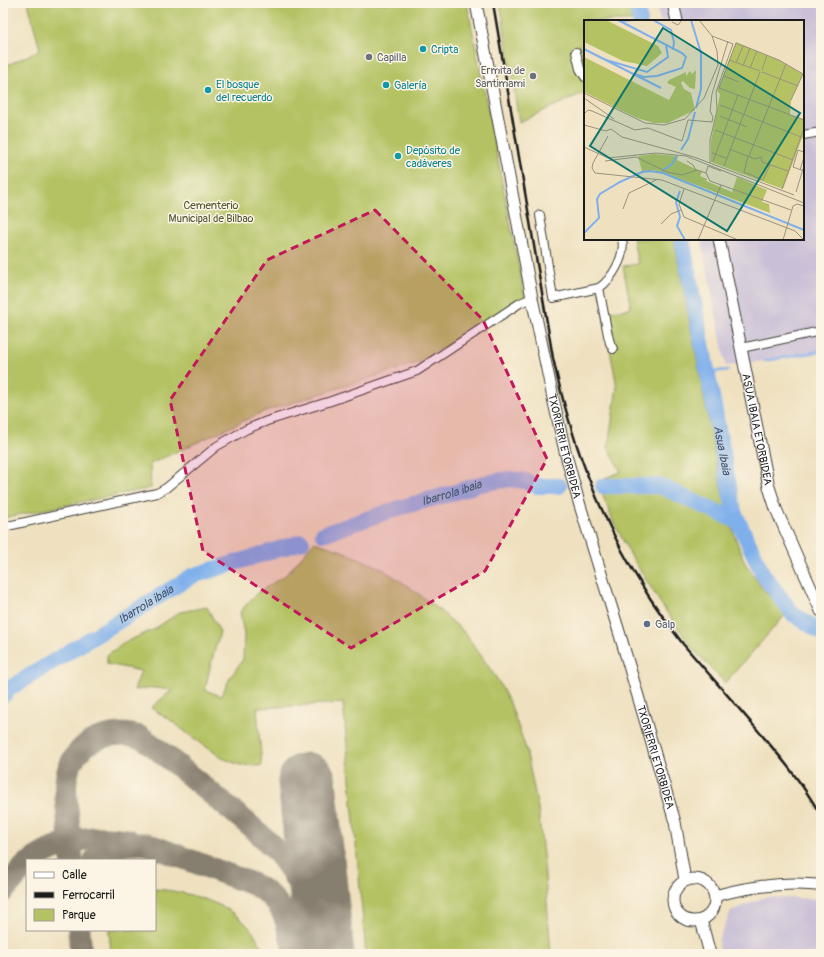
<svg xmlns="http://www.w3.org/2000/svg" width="824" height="957" font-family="Pangolin,sans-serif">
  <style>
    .industrial { fill: #c9bfd7 }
    .green { fill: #b4c264; stroke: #686f40 }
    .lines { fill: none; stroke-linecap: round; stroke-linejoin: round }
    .stream { stroke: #80b0eb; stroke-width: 2.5 }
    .river { stroke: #80b0eb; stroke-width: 16 }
    .taxiway { stroke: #867e6e; stroke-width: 23 }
    .runway { stroke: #867e6e; stroke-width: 59 }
    .street-casing { stroke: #3c3a35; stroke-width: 10 }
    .secondary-casing { stroke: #3c3a35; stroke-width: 13 }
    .street { stroke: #fff; stroke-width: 8 }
    .secondary { stroke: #fff; stroke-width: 11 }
    .rail { stroke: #1c1c1c; stroke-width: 2.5 }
    .marked { fill: #c2185b; fill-opacity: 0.2; stroke: #c2185b; stroke-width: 3; stroke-dasharray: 8 5; stroke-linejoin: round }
    .culture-dot { fill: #0f9aa8; stroke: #fcf5e5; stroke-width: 1.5 }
    .worship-dot { fill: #6b7280; stroke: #fcf5e5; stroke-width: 1.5 }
    .service-dot { fill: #5c6f8a; stroke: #fcf5e5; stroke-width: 1.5 }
    .labels { text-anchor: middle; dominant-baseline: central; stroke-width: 3; stroke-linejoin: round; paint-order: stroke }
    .culture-label { font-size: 11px; fill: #0d838f; stroke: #fcf5e5; text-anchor: start }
    .worship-label { font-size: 11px; fill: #5b616d; stroke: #fcf5e5; text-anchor: start }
    .park-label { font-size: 11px; fill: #515635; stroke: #fcf5e5 }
    .street-label { font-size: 11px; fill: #1c1c1c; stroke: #fcf5e5 }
    .service-label { font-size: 11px; fill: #4e5e75; stroke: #fcf5e5; text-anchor: start }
    .water-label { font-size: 12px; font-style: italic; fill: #44576f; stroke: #fcf5e5 }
    .inset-river { fill: none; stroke: #80b0eb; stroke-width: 2 }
    .inset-road { fill: none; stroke: #9b927e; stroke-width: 1 }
    .view { fill: #0f766e; fill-opacity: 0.15; stroke: #0f766e; stroke-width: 2 }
    .inset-edge { fill: none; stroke: #1c1c1c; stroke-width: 2 }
  </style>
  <rect width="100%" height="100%" fill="#fcf5e5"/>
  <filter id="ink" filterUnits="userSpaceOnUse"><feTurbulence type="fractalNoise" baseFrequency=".025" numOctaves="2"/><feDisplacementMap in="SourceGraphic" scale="8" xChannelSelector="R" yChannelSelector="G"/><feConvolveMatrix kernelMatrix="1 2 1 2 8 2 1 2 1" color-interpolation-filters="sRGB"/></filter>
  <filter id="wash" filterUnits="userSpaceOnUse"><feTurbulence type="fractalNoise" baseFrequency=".012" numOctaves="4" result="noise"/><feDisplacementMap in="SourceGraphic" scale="16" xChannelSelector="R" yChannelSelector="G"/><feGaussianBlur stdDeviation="0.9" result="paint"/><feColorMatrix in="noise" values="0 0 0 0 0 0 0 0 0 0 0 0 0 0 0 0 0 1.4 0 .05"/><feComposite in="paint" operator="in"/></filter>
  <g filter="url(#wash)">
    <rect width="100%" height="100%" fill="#efe1c0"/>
    <!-- industrial -->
    <g class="industrial">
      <polygon points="656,3 821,3 821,353 726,366 701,239 803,239 803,21 660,21"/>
      <polygon points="765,897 821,899 821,954 721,954 718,941 731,911"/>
    </g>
    <!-- green -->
    <g class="green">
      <polygon points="28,3 467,3 525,298 420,362 263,412 150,464 151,488 3,518 3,67 40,50"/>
      <polygon points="500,3 628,3 632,21 585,21 585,94 579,95 519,122"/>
      <polygon points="633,239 674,239 722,492 735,537 745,563 763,589 786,614 725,683 693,649 663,607 630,554 613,521 597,481 621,472 608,447 617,387 603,313 631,308 623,266 638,264"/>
      <polygon points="314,542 342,551 379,567 408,586 437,608 464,632 482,657 499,682 511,706 526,749 538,808 544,864 551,954 366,954 343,703 257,708 262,766 240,765 222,758 188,734 173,722 151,708 172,690 155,688 134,690 141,671 107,664 107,655 125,642 153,630 180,612 207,607 220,632 211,663 205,690 221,696 230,678 243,659 244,635 240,612 256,594 287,574"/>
      <path d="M155,889c29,2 66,12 88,32 9,8 17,21 22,33h-154l-2,-24h46z"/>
    </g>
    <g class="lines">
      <!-- stream -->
      <g class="stream">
        <polyline points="765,361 821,351"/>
        <polyline points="708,375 719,371 728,370"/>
      </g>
      <!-- river -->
      <g class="river">
        <polyline points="636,3 640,21"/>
        <path id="s1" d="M682,239l52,273 29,62 30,40 28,18"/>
        <polyline points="603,486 660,486 732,519 737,519"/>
        <path id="s2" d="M323,534l79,-27 51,-14 27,-9 29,-5 16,2 12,5h22"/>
        <path id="s3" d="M3,696l7,-8 182,-112 110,-34"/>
      </g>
      <!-- taxiway -->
      <g class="taxiway">
        <path d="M33,860c17,-12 40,-20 61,-22 11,-1 23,1 34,2"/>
        <path d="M72,860c-2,-17 -3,-34 -5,-52 -1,-11 -3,-22 0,-33 4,-18 18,-34 36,-38 13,-4 26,-4 39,1 5,3 10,7 15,11 23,18 45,37 68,56 23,19 47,37 63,61 18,27 28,57 34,88"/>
        <path d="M95,860c16,-14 31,-17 52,-16l108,41c6,4 13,8 18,14 14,13 17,37 22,55"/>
        <polyline points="3,891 27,864"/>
        <polyline points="79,930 81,954"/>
      </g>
      <!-- runway -->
      <polyline class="runway" points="307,782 325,954"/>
    </g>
  </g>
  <g filter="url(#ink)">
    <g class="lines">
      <!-- street casing -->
      <g class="street-casing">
        <g id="street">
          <polyline points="576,52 580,69 585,77"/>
          <polyline points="803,135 821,132"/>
          <polyline points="540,215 553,298 599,288"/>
          <polyline points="741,348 821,331"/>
          <path d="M613,349l-3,-6 -2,-8 -9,-47c13,-9 27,-32 23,-49"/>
          <polyline points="3,527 157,493 166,488 217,446 247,429 267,421 331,401 417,371 520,303 532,298"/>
        </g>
      </g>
      <!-- secondary casing -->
      <g class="secondary-casing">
        <g id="secondary">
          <path id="s4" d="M476,3l56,295 21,100 12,53 13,48 42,136 55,187 10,58"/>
          <polyline points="673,3 677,21"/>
          <path id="s5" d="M719,239l50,248 7,22 45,102"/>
          <circle cx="694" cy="900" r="21"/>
          <path d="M715,896c23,-7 56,-12 81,-12 8,0 17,1 25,1"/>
          <polyline points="701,920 710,954"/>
        </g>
      </g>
      <!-- street -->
      <use href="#street" class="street"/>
      <!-- secondary -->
      <use href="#secondary" class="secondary"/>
      <!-- rail -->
      <path class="rail" d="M493,3l60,355c18,84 48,164 95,237 11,17 23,33 35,49 24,28 48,55 71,82 25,29 49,57 67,90"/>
    </g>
  </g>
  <!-- marked area -->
  <path class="marked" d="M375,210l108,110 64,139 -62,112 -134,77 -148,-97 -33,-151 97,-140z"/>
  <!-- markers -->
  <g class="culture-dot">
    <circle cx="423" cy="49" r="4"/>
    <circle cx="386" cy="85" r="4"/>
    <circle cx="208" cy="90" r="4"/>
    <circle cx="398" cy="156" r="4"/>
  </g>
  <g class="worship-dot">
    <circle cx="369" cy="57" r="4"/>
    <circle cx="533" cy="76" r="4"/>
  </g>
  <circle class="service-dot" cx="647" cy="624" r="4"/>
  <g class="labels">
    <!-- culture labels -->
    <g class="culture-label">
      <text x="431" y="49">Cripta</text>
      <text x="216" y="84">El bosque<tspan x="216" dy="13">del recuerdo</tspan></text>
      <text x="394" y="85">Galería</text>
      <text x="406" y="150">Depósito de<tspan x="406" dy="13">cadáveres</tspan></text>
    </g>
    <!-- worship labels -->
    <g class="worship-label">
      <text x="377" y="57">Capilla</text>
      <text x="525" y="70" text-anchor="end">Ermita de<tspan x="525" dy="13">Santimami</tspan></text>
    </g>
    <!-- park labels -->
    <g class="park-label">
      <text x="211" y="205">Cementerio<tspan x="211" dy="13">Municipal de Bilbao</tspan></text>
    </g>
    <!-- street labels -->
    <g class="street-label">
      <text stroke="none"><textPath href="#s5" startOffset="194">ASUA IBAIA ETORBIDEA</textPath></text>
      <text stroke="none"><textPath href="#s4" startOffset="452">TXORIERRI ETORBIDEA</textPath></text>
      <text stroke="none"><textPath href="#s4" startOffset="776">TXORIERRI ETORBIDEA</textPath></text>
    </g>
    <!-- service labels -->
    <g class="service-label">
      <text x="655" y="624">Galp</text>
    </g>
    <!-- water labels -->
    <g class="water-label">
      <text stroke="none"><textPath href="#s1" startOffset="215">Asua Ibaia</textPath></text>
      <text stroke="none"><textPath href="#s2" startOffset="135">Ibarrola ibaia</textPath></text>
      <text stroke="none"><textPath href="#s3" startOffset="170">Ibarrola ibaia</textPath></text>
    </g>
  </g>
  <!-- overview -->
  <g transform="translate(584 20)">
    <rect width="220" height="220" fill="#efe1c0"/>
    <path d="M0,0h22l52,26 4,7 -15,13 -24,-5 -39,-19zM152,22l43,18 24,14 -12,26 -1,15 14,4v20l-2,-1 -19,51 -72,-27v-21l9,-47 -3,-3zM0,37l85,43 7,-13 -9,-4 2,-3 17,-8v4l4,-5 2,3 4,-4 -1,19 -5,-1 -7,-7 -2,2 3,6 7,4 4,17 -27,13h-14l-17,-5 -53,-26zM70,134l24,2 -1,4 25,12 -2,4 7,3 -1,2 26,11 5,-15 30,13 -5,12 7,2 1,9 -105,-40 -12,-3 -11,1 -4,-15z" fill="#b4c264"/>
    <path class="inset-river" d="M34,0l64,33 4,4 -4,11 -25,8 -13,1 -13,-4M69,0l18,10 3,12 -1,8M107,0l10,33v36l-5,19M38,1l12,-1M0,29l77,39M22,40l41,12 21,-15 -2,-12M97,130l7,-11 7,-27M78,151l10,-7 5,-8M96,171l-4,11 4,15 -3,9 8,14M0,213l15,-15 -2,-19 3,-5 20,-12 22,-10 8,-1 13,2 141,57"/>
    <path class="inset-road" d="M88,2l6,3 4,-5M145,40l31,11M152,43l7,-17M159,46l7,-18M166,48l7,-17M178,50l5,-15M178,52l36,14M140,56l15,6M0,73l61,30 19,2 21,-6 19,-21 14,-33 -1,-14 -5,-15 -13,-16M0,78l30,21M207,80l12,-26 -24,-14 -43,-17 -17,45 85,32M136,85l81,32M0,94l4,-4 4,1 43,19 13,-2 34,13 6,-21 24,2 1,-5 -3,-6 2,-17 16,-53M136,96l27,11M0,105l22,6 5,-2 11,8 72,20 100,38M131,110l78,30M24,116l-15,27 -1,5 3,5 67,7 133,51 9,9M0,127l24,11 48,-5 30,3 118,47M145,129l26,10 6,-2 1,5 26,9M220,132l-6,-2 -5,17 11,4M128,133l14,5M164,136l-4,16 19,8 7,-15M165,136l37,-92M21,141l31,-4 31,15 15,3 15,-5 9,3 4,8 81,29M103,141l6,4 3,5M129,141l25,-66M126,143v-23l7,-30 -1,-18 17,-48 -21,-8M140,146l36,-94M216,150l4,-13M122,153l2,-7 13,5M100,169l-5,15 5,13 54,23M198,169l22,-61M212,172l8,-26M39,189l6,-16 29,-14M77,204l10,-10 10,-4M114,220l23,-55M199,220l10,-34 4,-2 7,2"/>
    <path class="view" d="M79,8l137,85 -73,118 -137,-85z"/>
    <rect width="220" height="220" class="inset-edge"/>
  </g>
  <!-- margin -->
  <rect width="824" height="957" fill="none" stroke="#fcf5e5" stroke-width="16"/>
  <!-- legend -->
  <rect x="26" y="859" width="130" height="72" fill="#fcf5e5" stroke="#a29e95"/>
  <rect x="34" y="872" width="20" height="6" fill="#ffffff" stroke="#a29e95"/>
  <text x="62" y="879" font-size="12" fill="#1c1c1c">Calle</text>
  <rect x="34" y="892" width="20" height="6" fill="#1c1c1c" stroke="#a29e95"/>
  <text x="62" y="899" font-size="12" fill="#1c1c1c">Ferrocarril</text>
  <rect x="34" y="909" width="20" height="12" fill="#b4c264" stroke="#a29e95"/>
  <text x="62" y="919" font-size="12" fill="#1c1c1c">Parque</text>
</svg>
